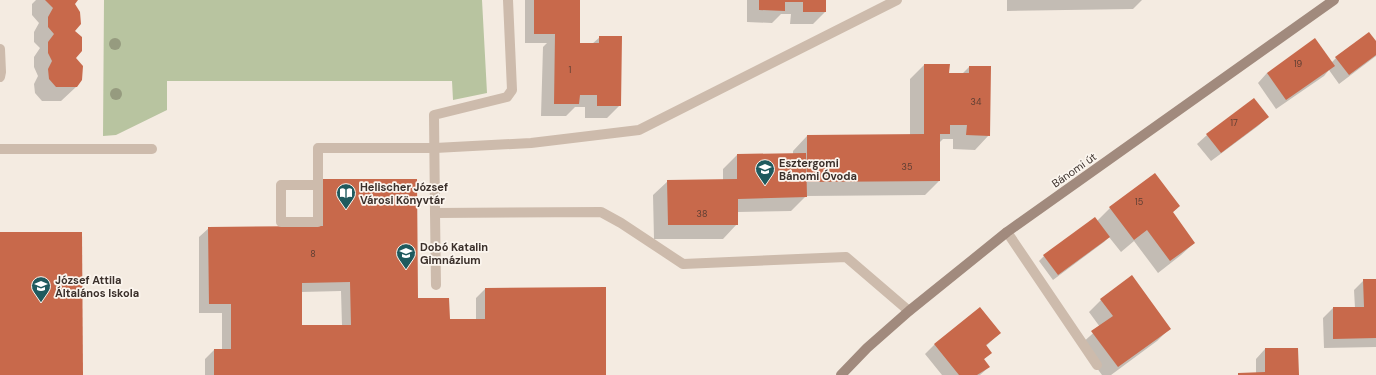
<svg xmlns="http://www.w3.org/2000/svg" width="1376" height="375" font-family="'DM Sans',sans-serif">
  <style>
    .green { fill: #b8c4a0 }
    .shadow { fill: #0003; fill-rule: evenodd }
    .building { fill: #c8694b; fill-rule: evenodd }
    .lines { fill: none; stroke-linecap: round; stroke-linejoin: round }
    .service { stroke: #cdbbac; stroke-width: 10 }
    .pedestrian { stroke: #cdbbac; stroke-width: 10 }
    .minor { stroke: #cdbbac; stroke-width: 10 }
    .secondary { stroke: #a18a7d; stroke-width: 10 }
    .tree { fill: #969b7f }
    .labels { text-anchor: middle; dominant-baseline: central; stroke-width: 3.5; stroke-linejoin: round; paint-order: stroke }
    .number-label { font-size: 9px; fill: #5e3e33 }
    .poi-label { font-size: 11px; font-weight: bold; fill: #3b302b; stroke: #fbf5ee; text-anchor: start }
    .street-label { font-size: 11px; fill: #3b302b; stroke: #fbf5ee }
  </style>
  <rect width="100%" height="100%" fill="#f4ebe1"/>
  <!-- green -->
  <polygon class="green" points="104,0 482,0 487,93 453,100 452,81 167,81 167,110 116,135 103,136"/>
  <!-- shadow -->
  <g class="shadow">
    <polygon points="36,0 77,0 74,4 73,31 76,87 61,101 42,101 35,93 34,84 38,76 34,67 34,57 40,48 34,42 34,32 39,23 32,15 32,4"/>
    <polygon points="525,0 579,0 579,44 592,44 600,37 620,105 607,118 585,118 585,107 575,107 566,116 541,116 543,47 547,43 525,43"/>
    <polygon points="747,0 825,0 825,12 813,24 790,24 791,14 781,14 772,23 747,22"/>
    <polygon points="1007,0 1142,0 1133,9 1007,11"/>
    <polygon points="1376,43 1376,56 1339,84 1329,70 1324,76 1276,109 1258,83 1267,73 1331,63 1336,58"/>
    <polygon points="924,65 948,74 962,74 969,67 990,67 989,135 975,150 953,149 953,139 943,139 939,143 939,181 925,195 806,196 791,211 737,212 737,224 723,239 654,239 653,195 668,181 723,180 723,169 737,155 793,154 793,151 807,136 910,135 910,79"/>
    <polygon points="1268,117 1258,126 1211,161 1197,144 1207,135"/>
    <polygon points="1155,175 1179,206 1172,213 1194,243 1181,255 1158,273 1134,241 1121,252 1109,237 1104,242 1053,280 1039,261 1044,256 1097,221 1110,208"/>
    <path d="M314,190l103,109 32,21h27v-22l9,-9 120,86h-400v-16l9,-9h8v-37h-23v-76l10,-9 105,-1zM341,291l1,35h-41v-34z"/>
    <polygon points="1364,280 1376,280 1376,347 1324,348 1323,318 1333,308 1355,308 1354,290"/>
    <polygon points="1101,300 1169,329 1157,341 1111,375 1102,375 1080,345 1100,327 1089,312"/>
    <polygon points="980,308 1000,333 986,346 991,353 983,360 989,367 980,375 942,375 925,354 934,345"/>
    <polygon points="1265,349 1298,375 1237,375 1256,373 1256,359"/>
  </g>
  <!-- building -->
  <g class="building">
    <polygon points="45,0 78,0 75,4 80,12 81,24 75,31 82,37 82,51 76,58 83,66 82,80 77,87 56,87 49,79 48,69 52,61 48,53 48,42 54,34 48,27 48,17 53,8"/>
    <polygon points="534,0 580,0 580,43 599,43 599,36 622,36 621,106 597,106 597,95 580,95 579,104 554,104 555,34 534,34"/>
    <polygon points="759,0 826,0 826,12 803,12 803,2 785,2 785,11 759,10"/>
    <polygon points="1369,32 1376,41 1376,55 1349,75 1335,57"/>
    <polygon points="1315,38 1335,66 1286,100 1267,73"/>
    <polygon points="924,64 950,64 949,73 969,73 969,66 991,66 990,136 966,135 967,125 950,125 950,134 940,134 940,181 807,182 807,135 924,134"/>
    <polygon points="1254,98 1269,117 1221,153 1206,134"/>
    <polygon points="806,153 807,197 738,199 738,225 668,225 667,180 737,179 737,154"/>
    <polygon points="1155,173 1180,206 1173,212 1195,243 1170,261 1147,230 1134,240 1109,207"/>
    <path d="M323,179h94l1,119h31l1,21h35v-31l121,-1v88h-392v-26h17v-45h-22l-1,-77 115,-1zM350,282l1,43h-49v-42z"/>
    <polygon points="1095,217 1110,237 1058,275 1043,255"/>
    <polygon points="0,232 82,232 83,375 0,375"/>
    <polygon points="1132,275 1171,329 1118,367 1091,331 1113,316 1100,299"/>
    <polygon points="1363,279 1376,279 1376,338 1333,339 1333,307 1364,307"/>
    <polygon points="980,307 1001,333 986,345 992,353 984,359 990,367 977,375 959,375 934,344"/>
    <polygon points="1265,348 1298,348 1299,375 1238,375 1238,373 1265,372"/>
  </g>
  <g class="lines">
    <!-- service -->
    <g class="service">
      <polyline points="109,149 152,149"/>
      <polyline points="318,185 281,185 281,222 318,222 318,148 435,148"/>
      <polyline points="1007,232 1097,365"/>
    </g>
    <!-- pedestrian -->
    <polyline class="pedestrian" points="435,148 531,143 639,130 897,0"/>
    <!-- minor -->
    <g class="minor">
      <polyline points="508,0 512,90 507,97 434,115 435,213 601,212 621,223 683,264 846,257 909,311"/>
      <polyline points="0,49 1,72 0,77"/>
      <polyline points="0,149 109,149"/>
      <polyline points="435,213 436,285"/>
    </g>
    <!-- secondary -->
    <polyline class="secondary" points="841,375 867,348 909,311 1007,232 1334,0"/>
  </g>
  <!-- trees -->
  <g class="tree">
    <circle cx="115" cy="44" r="6"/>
    <circle cx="116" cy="94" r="6"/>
  </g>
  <!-- icons -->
  <defs>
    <g id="school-pin" transform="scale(1)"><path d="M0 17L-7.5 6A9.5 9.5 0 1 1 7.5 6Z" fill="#1f5a5e" stroke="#fbf5ee"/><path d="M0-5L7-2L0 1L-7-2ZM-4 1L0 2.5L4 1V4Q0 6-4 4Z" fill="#fff"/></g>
    <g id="library-pin" transform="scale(1)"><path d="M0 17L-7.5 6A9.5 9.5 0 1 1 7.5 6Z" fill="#1f5a5e" stroke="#fbf5ee"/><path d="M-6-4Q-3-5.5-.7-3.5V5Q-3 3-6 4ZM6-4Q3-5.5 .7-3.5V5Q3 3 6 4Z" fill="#fff"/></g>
  </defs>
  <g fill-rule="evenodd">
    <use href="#school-pin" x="765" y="169"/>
    <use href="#library-pin" x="346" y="193"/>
    <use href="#school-pin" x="406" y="253"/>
    <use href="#school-pin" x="41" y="286"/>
  </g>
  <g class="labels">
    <!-- number labels -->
    <g class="number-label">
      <text x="1298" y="64">19</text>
      <text x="570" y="70">1</text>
      <text x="976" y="102">34</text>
      <text x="1234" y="123">17</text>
      <text x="907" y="167">35</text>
      <text x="1139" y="202">15</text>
      <text x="702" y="214">38</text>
      <text x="313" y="254">8</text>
    </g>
    <!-- poi labels -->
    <g class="poi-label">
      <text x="779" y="163">Esztergomi<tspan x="779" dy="13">Bánomi Óvoda</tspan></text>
      <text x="360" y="187">Helischer József<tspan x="360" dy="13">Városi Könyvtár</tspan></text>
      <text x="420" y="247">Dobó Katalin<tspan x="420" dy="13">Gimnázium</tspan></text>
      <text x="55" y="280">József Attila<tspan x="55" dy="13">Általános Iskola</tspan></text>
    </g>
    <!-- street labels -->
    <g class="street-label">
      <text transform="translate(1074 170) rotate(-35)">Bánomi út</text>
    </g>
  </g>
</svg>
